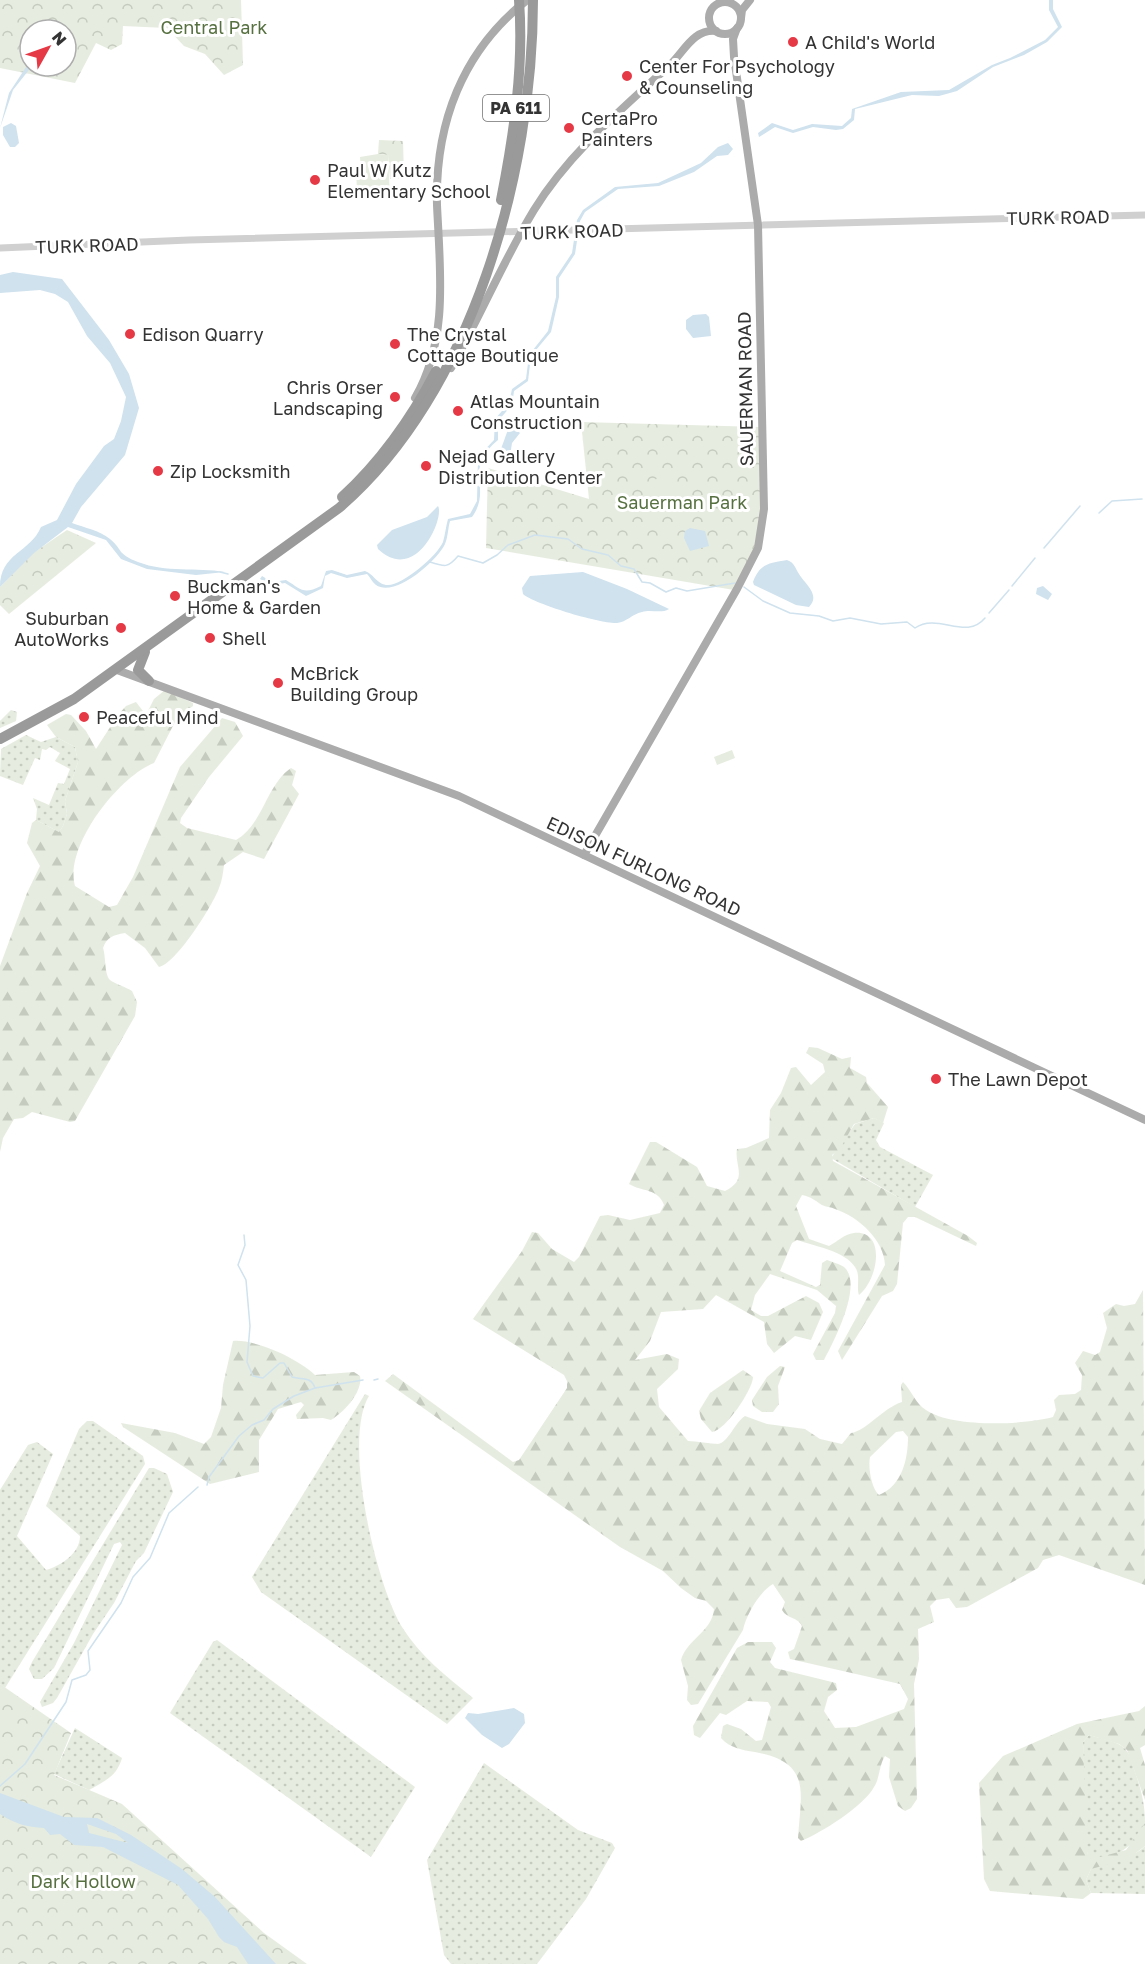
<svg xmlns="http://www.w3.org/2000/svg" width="1145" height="1964" font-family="'Golos Text',sans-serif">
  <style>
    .grass { fill: url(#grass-dots) }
    .forest { fill: url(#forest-firs); fill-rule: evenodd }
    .park { fill: url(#park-crowns); fill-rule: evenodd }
    .garden { fill: #e6ecdf }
    .water { fill: #cfe2ee; fill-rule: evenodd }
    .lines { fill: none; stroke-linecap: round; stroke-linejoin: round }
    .stream { stroke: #cfe2ee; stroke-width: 1.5 }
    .minor { stroke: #d0d0d0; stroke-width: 7 }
    .major { stroke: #ababab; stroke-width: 8 }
    .highway { stroke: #9a9a9a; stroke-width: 10 }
    .poi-dot { fill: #e63946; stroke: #fff; stroke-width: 2 }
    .labels { text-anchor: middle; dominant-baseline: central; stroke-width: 6; stroke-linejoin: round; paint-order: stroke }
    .shield { fill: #fff; stroke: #707070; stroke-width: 1.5 }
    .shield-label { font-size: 16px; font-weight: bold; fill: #333 }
    .park-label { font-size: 18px; fill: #56703f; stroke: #fff }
    .poi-label { font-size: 18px; fill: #333; stroke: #fff; text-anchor: start }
    .street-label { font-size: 18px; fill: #333; stroke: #fff }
  </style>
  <defs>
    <pattern id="grass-dots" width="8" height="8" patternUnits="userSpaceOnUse" patternTransform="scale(1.5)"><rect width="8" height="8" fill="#e6ecdf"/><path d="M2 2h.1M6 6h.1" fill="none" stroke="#c6cbc0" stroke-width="1.8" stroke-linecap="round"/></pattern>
    <pattern id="forest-firs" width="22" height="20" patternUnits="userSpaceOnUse" patternTransform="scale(1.5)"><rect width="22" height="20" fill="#e6ecdf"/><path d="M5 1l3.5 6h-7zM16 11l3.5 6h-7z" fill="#c6cbc0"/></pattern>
    <pattern id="park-crowns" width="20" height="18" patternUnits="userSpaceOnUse" patternTransform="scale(1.5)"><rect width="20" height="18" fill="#e6ecdf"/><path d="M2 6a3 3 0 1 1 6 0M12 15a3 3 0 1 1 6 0" fill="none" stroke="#c6cbc0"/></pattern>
  </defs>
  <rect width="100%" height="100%" fill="#fff"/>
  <!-- grass -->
  <g class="grass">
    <polygon points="11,710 17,712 16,721 0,728 0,721"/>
    <polygon points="26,735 41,742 56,737 75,747 78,762 65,801 67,814 63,826 59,832 36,820 37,809 33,798 49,805 58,783 64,784 70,769 55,761 60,753 50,747 46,750 42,749 40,760 35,758 23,785 0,776 1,749"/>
    <polygon points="874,1118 884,1123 876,1140 880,1147 933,1175 915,1207 831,1158 855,1124"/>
    <path d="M365,1394l4,2c-27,44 7,189 33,231 18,29 44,49 71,71l-26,26 -186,-132 -9,-15z"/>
    <path d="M87,1421h6l50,35 2,8 -140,224 -5,-4v-194l28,-45 9,-3 16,12 -36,82 29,34c14,-4 34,-16 34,-34l-34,-30 33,-77z"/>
    <polygon points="149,1468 154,1468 167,1474 173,1492 144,1553 136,1561 114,1603 93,1634 57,1698 53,1703 42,1707 40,1702 74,1643 122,1545 120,1542 114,1544 54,1668 42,1679 34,1679 29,1669 32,1662"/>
    <polygon points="217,1640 415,1787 371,1857 170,1713 213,1642"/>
    <path d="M75,1728l47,30c-5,18 -17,23 -33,32l-35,-16z"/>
    <path d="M1089,1735c10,3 22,5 31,10 10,5 12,18 15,27 6,17 10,32 10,50 -4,21 -44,51 -60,28l-2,-108z"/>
    <polygon points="484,1763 578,1830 612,1843 615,1848 586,1899 537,1964 451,1964 444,1955 427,1860"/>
    <path d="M1145,1846v48l-54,-1 -5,-13 5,-11c19,-9 38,-8 54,-23z"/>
  </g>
  <!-- forest -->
  <g class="forest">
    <path d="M165,690l28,13v3l-16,12 -23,45c-36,14 -90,84 -79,123l34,21 8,-2 16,-28 47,-110 42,-49 13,4 8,14 -34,41 -28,41 -1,5 7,5 49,12c27,-15 30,-55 55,-72l5,3 -4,14 7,9 -35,65 -21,-7 -19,13c-1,8 -2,16 -5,23 -6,17 -43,76 -60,79l-14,-19 -20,-15c-12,2 -18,4 -22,15 3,8 1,26 7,32 5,4 16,7 22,11l5,11 -2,14 -60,105 -5,1 -38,-10 -9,6 -9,1 -11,19 -3,14v-186l27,-73 13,-27 -13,-23 5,-20 4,-3 23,12 4,-6 4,-12 -2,-13 13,-39 -3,-15 -19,-10 -9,-12 19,-11 5,1 15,16 10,18 22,-34 8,-9 10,-4 10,13 8,-16z"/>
    <path d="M809,1047l9,1 24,11 9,-2 -1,11 16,9 1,6 21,24 -5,16 -9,-5 -20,6 -14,25 -8,6 1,6 135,75 9,7 -1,3 -61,-29h-7l-5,6 -6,61 -4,7 -11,5 -40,64 -4,-9 47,-86c-1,-25 -26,-48 -50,-56 -4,-2 -9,-2 -13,-4 -8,-5 -10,-8 -20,-10l-6,11 13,33 20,7c8,-4 15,-12 25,-13 33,-3 24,47 5,62 -3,-8 2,-20 -4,-28 -10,-16 -41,-21 -58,-27l-5,3 -12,28 36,16 4,-2 2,-22 5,-3c5,2 13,4 17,7 20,17 -11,76 -20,93h-8l-3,-6 22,-41 1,-7 -19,-16 -47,-16 -15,21 -4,15 10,6h7l38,-20 13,7 4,9 -12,28 -16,-4 -21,17 -7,-9 -3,-22 -48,-27 -13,14 -42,3 -11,29 -15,19 32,-6 12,5 -1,10 -21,20 2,18 29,34c8,0 23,3 30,3 10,-1 17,-22 27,-28l22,8 38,5 15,10 22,5 9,-11c15,-2 32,-25 51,-31l-1,-17 2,-3c9,9 12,21 23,28 26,18 98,15 127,7l3,-7 -2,-10 5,-5 16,-1 6,-4 1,-15 -7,-12 8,-12 12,4 5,-3 7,-24 -4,-15 13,-9 8,2 11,-2 8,-14 2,295 -86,-30 -16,5 -5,8 -71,39 -11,1 -7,-10 -13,2 -6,6 4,16 -16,7 1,30 -5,25 3,115 -6,9 -6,3 -7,-5 -9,-29 1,-18 -5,-3c-6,9 -5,22 -11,31 -10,19 -53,46 -73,54l-3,-3c3,-46 14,-76 -43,-86 -13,-2 -25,-4 -34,-14l2,-12 4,-2 14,5 15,12 6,-1 9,-33 -3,-5 -21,-1 -21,14 -6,-2 -20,25 -6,-3 -1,-9 44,-78 11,-6h24l4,6 -6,14 5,6 61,15 1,7 -9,7 -4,14 11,17 21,-1 48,-18 4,-10 -8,-15 -110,-25 -2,-7 6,-3 8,-23c-4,-9 -15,-7 -20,-16l3,-8 -12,-18c-13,7 -27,31 -30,46l-45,74 -7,1 -4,-5 1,-14 -7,-26c6,-21 31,-28 33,-51l-8,-8 -11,-3 -14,-10 -18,-17 -43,-24 -235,-166 8,-7 120,88 6,-2 48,-72v-7l-3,-6 -91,-56 49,-68 10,-19 6,1 14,16 22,13 5,-5 21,-41 8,-1 22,5 30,-7 4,-8c-6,-17 -22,-13 -35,-21l21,-42h6l41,25 10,19 18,5c24,-12 9,-25 12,-42l9,-1 23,-10 1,-28 11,-17 10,-25 5,-1 15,18 14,-13 -2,-8 -17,-11zM903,1431l5,6c0,22 -6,49 -29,58 -8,-7 -11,-28 -9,-38l26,-25z"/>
    <path d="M233,1341c23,-2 66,18 82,34l39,-3 6,4c3,16 -16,36 -29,44l-8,-2 -26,1 -1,-4 8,-10 -3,-3 -23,7 -19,31v32l-49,12 -87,-57 -2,-4 54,10 29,11 7,-7 10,-29 2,-23z"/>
    <polygon points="780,1366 785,1367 778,1386 779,1404 773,1412 762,1412 753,1406 752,1400 767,1377"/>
    <path d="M743,1370l10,7c0,12 -28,54 -41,55l-11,-13 -2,-8 11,-18z"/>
    <polygon points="1145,1706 1145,1745 1140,1748 1145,1765 1145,1800 1127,1750 1119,1744 1089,1735 1083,1742 1087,1853 1100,1857 1126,1850 1145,1823 1145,1846 1128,1859 1091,1869 1086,1880 1091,1893 1083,1899 990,1891 984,1879 979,1783 1003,1756 1077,1724 1139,1711"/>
  </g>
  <!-- park -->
  <g class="park">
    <path d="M0,0h241l2,65 -19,10 -19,-21 -21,-8 -17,-18 -44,-2 -1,18 -11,6 -15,-7 -21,40 -75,-15zM30,30h36v36h-36z"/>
    <polygon points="379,140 403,141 404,178 390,179 388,155 378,154"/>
    <polygon points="581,422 760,427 761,516 753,555 734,590 486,548 488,468 589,499"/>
    <polygon points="67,530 96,543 9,614 0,605 0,587 33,553"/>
    <polygon points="0,1684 71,1733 54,1775 122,1804 264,1933 307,1964 0,1964"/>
  </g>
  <!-- garden -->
  <g class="garden">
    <polygon points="378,154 388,155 390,199 377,198 376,191 357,192 356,169 361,169 360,157"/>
    <circle cx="665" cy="490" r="14"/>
    <polygon points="732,750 735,758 717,765 714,757"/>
  </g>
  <!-- water -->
  <g class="water">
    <polygon points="1049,0 1053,0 1053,9 1062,27 1047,42 1024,55 993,67 957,91 939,96 912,95 855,109 854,120 843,129 836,130 813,127 793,133 775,127 759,137 758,133 772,123 793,130 812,124 842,126 851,118 852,109 901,92 949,90 992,65 1010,58 1045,40 1058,27 1049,10"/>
    <polygon points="30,61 32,66 13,90 0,128 9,93"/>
    <polygon points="11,123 16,126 19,143 15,147 10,147 3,135 3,127"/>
    <path d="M728,143l5,6 -5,6 -11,1 -23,16 -35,14 -41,3 -33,23 -5,9 -5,33 -16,24v19l-8,35 -20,24 -3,25 -14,10 -2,14 -14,16v19c-36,30 -5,48 -26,77l-22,4c-2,7 -2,16 -5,23 -8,17 -50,54 -69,41 -4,-3 -6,-8 -9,-11l-20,4 -16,-5 -6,3 -2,12 -17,8 -21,-13 -13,2 -12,-6 2,-3 10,6 14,-2c15,9 17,15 35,6l5,-15 6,-1 15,5 18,-4c9,3 12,14 23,14 15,0 49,-29 55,-43 2,-7 3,-16 5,-23l22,-5 7,-13 1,-44 16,-17 1,-21 14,-16 3,-14 14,-10 3,-24 19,-24 8,-34v-20l16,-24 5,-33 6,-10 32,-23 43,-4 43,-20 17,-16z"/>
    <path d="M13,272l49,7 47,61 20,34 10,34 -14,47 -44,52 -9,16c13,5 27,7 38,16 13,11 7,15 28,23 28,11 58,5 87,10l-29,3 -49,-6 -26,-10 -15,-19 -38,-13 -34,26 -34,34c0,-34 30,-34 41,-60l16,-7 19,-36 28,-38 10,-7 7,-18 5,-24 -16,-34 -23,-27 -19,-34 -13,-8 -15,-4 -40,3v-18z"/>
    <polygon points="706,314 709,317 711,336 693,338 686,329 686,320 693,315"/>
    <path d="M510,424l10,9 -8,10 -2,13 -4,4 -7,-6c1,-2 10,-27 11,-30z"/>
    <path d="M438,506c7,11 -22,79 -60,43l-1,-4 15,-15 35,-13z"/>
    <polygon points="690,528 705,531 709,546 690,551 684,538 685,531"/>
    <path d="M787,560c8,3 8,8 12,14 6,10 22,21 10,33l-13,-2 -42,-20 -1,-3c7,-19 17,-19 34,-22z"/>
    <path d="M583,572l44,17 42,20c-8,5 -18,0 -27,3 -10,2 -15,10 -25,11 -16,1 -83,-19 -94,-29l-1,-6 8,-12z"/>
    <polygon points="1043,586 1052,594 1048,600 1036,594 1037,588"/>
    <polygon points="514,1708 524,1714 525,1723 509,1744 502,1748 482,1735 465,1718 468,1713 478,1714"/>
    <path d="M0,1793l64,24 33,1 34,17 51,34 33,28 61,67h-28l-11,-17 -13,-5 -5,-5 -11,-18 -30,-34 -75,-38 -29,-2 -14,-11 -10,1 -6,-7c-17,-1 -29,-4 -44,-14zM87,1824l29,10 12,9 -39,-10z"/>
  </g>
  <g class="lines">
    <!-- stream -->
    <g class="stream">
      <polyline points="1099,513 1112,501 1142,499"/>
      <polyline points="1044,548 1080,506"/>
      <path d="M430,562c15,5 18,6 28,-6l25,7 14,-8 11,-10 27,-10 33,4 14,10 26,6 13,11 13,3 8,13 8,1 16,9 10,-4 11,3 48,-8"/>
      <polyline points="220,572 228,574"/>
      <polyline points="1012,586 1035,558"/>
      <path d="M744,587l19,14 27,12 29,3 14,5 17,-3 31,6 26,-2 8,6c23,-16 51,13 70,-10"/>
      <polyline points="989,613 1009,590"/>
      <path d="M244,1235l1,10 -7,20 8,15 4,46 -3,36 6,14 10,2 17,-15h4l8,14c10,3 19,-1 23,11"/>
      <polyline points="374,1380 378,1379"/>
      <polyline points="207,1485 209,1477 239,1436 252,1425 264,1420 273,1409 294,1396 315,1388 363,1380"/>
      <polyline points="0,1786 25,1764 66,1702 72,1680 86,1675 90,1670 88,1651 121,1603 133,1577 150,1558 169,1513 198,1487"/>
    </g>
    <!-- minor -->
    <polyline class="minor" points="0,248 189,240 1145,215"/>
    <!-- major -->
    <g class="major">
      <circle cx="725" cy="18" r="16"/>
      <polyline points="741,18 742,10 750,0"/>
      <path d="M451,368c29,-51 52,-107 83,-158 35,-57 88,-101 137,-146 14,-14 23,-35 45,-33"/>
      <path d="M415,398c34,-59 25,-127 22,-193 -2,-81 25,-154 90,-205"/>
      <polyline points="117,670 459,796 1145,1120"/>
      <polyline points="584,855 737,589 758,548 764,509 758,225 734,57 733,39 737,28"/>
    </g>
    <!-- highway -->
    <g class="highway">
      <path d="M501,200c13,-66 23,-133 18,-200"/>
      <path d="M342,497c38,-35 70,-80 94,-126"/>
      <polyline points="145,652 138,670 149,681"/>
      <path d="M0,739l74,-40 265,-191c134,-115 194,-337 194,-508"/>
    </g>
  </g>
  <!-- markers -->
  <g class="poi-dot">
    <circle cx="793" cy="42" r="6"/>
    <circle cx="627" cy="76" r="6"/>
    <circle cx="569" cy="128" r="6"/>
    <circle cx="315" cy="180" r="6"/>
    <circle cx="130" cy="334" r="6"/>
    <circle cx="395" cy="344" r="6"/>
    <circle cx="395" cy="397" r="6"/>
    <circle cx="458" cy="411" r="6"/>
    <circle cx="426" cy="466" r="6"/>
    <circle cx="158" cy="471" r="6"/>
    <circle cx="175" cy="596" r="6"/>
    <circle cx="121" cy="628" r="6"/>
    <circle cx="210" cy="638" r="6"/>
    <circle cx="278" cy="683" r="6"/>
    <circle cx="84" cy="717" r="6"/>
    <circle cx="936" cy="1079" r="6"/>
  </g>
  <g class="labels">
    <!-- shield labels -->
    <rect class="shield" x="483" y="95" width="66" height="26" rx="4.5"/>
    <g class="shield-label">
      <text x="516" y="108">PA 611</text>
    </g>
    <!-- park labels -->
    <g class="park-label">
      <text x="214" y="27">Central Park</text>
      <text x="682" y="502">Sauerman Park</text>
      <text x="83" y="1881">Dark Hollow</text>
    </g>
    <!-- poi labels -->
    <g class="poi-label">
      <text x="805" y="42">A Child's World</text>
      <text x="639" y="66">Center For Psychology<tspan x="639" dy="21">&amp; Counseling</tspan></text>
      <text x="581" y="118">CertaPro<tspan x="581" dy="21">Painters</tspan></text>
      <text x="327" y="170">Paul W Kutz<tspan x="327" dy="21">Elementary School</tspan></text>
      <text x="142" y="334">Edison Quarry</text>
      <text x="407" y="334">The Crystal<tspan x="407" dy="21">Cottage Boutique</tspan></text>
      <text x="383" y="387" text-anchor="end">Chris Orser<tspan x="383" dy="21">Landscaping</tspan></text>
      <text x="470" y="401">Atlas Mountain<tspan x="470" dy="21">Construction</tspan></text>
      <text x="438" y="456">Nejad Gallery<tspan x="438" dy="21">Distribution Center</tspan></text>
      <text x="170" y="471">Zip Locksmith</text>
      <text x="187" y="586">Buckman's<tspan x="187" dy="21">Home &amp; Garden</tspan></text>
      <text x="109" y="618" text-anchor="end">Suburban<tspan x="109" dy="21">AutoWorks</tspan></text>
      <text x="222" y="638">Shell</text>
      <text x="290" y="673">McBrick<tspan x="290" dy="21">Building Group</tspan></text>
      <text x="96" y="717">Peaceful Mind</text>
      <text x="948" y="1079">The Lawn Depot</text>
    </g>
    <!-- street labels -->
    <g class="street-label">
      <text transform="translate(1058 217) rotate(-1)">TURK ROAD</text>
      <text transform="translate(572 231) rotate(-2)">TURK ROAD</text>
      <text transform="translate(87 245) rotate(-2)">TURK ROAD</text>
      <text transform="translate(745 389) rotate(-91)">SAUERMAN ROAD</text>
      <text transform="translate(644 866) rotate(25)">EDISON FURLONG ROAD</text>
    </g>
  </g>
  <!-- north arrow -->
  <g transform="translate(48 48) rotate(50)"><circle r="28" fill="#ffffff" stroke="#adadad" stroke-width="1.5"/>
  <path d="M0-4.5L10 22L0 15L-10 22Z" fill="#e63946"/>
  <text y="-9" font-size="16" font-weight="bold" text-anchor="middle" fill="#333333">N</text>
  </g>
</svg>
